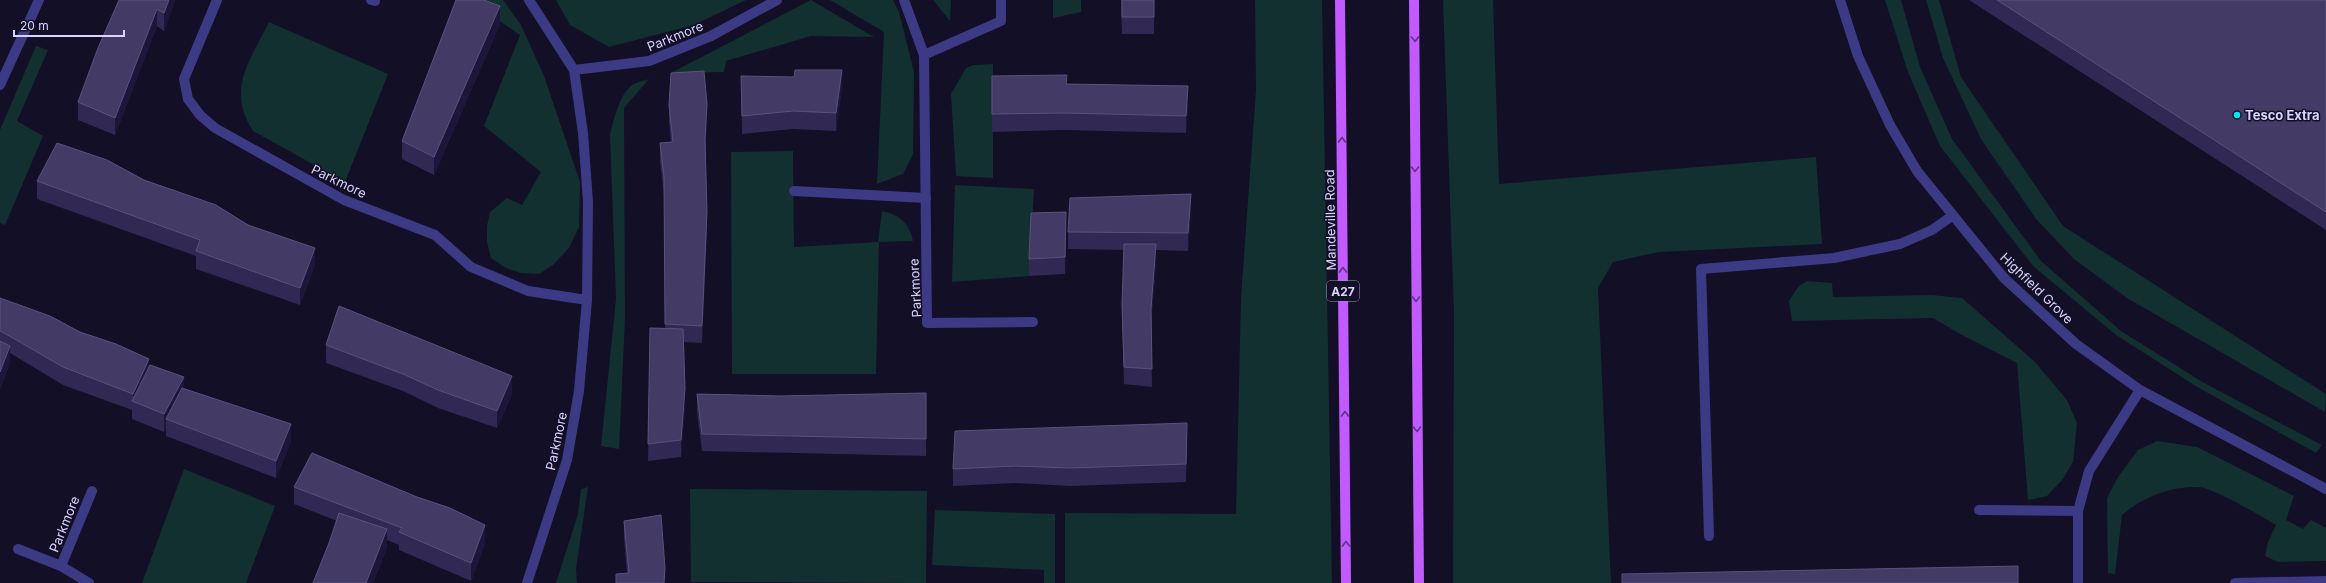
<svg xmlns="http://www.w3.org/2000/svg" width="2326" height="583" font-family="Inter,sans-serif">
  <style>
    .green { fill: #12302f }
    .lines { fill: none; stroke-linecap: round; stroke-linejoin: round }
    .lane { stroke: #3d3a85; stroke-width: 10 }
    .street { stroke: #3d3a85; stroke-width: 10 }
    .primary { stroke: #c25bff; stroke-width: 10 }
    .wall { fill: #312854 }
    .shaded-wall { fill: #1d163a }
    .building { fill: #433a66; stroke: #5a527e }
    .oneway { stroke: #623188 }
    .poi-dot { fill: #00e5ff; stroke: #130f26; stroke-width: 1.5 }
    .labels { text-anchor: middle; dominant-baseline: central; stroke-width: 3; stroke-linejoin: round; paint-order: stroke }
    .shield { fill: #130f26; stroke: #9e99be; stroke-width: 1 }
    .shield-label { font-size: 12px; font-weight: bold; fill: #d9d4ff }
    .street-label { font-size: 13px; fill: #d9d4ff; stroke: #130f26 }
    .poi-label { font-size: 13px; font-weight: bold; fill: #d9d4ff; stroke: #130f26; text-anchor: start }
  </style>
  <rect width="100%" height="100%" fill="#130f26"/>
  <!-- green -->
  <g class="green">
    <polygon points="457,0 503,0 521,25 544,76 580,182 579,227 569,248 553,265 539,274 521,273 506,268 491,258 487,242 487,226 490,212 507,198 522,205 541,172 484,126 520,35 501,22"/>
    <polygon points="556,0 746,0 694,25 609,47 570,25"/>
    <polygon points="811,0 874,37 811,36 726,61 724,72 671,73"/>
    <polygon points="830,0 893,0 899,12 914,72 913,154 903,174 877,184 884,32"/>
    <polygon points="933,0 951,0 950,21"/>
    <polygon points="1053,0 1081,0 1081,12 1053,18"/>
    <polygon points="1255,0 1322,0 1332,583 1065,583 1065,513 1236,514 1241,298 1256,90"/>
    <polygon points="1443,0 1493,0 1499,184 1816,157 1822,244 1659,252 1613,262 1598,288 1611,583 1453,583 1454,314"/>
    <polygon points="1885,0 1901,0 1920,67 1952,139 2041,261 2121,331 2204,383 2322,445 2316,453 2199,388 2116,335 2033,266 1940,146 1908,72"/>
    <polygon points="1926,0 1939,0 1961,77 2063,226 2326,394 2325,412 2127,298 2074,259 2036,219 1981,139 1943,58"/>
    <path d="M269,22l119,52 -43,108 -92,-51c-27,-42 -3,-70 16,-109z"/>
    <polygon points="36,46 48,50 17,121 43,136 5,225 0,223 0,130"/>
    <polygon points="993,64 993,178 956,176 951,94 966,68 973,65"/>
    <path d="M649,79l-25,29 1,211 -6,130 -18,-3 15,-147 -6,-164c3,-13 10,-44 24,-51 4,-2 10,-3 15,-5z"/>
    <path d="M793,151l1,96 84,-5 4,-31c16,3 28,12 31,30l-34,1 -3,132h-144l-1,-222z"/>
    <polygon points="955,185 1034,189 1029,276 952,282"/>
    <polygon points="1807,281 1832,283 1833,297 1932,295 1962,298 2035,362 2067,400 2077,423 2073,462 2063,479 2047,496 2028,500 2017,363 1960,334 1933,318 1792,321 1789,301 1798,287"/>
    <path d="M2157,441l40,6 97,49 -8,24 17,9 8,-9 15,8v33l-48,1 -13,-6 3,-14 8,-17c-13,-8 -65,-38 -77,-38 -29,-1 -56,10 -77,28l-7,59 -7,-1 -1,-75 11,-21 20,-27z"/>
    <polygon points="184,469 275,506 246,583 142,583"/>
    <polygon points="588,487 576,569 577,583 556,583 578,514 581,489"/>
    <polygon points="690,489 927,491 926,583 691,582"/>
    <polygon points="935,510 1055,514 1055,583 1044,583 1044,570 932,565"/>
  </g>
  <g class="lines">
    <!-- lane -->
    <g class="lane">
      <polyline points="1979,510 2078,511"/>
      <polyline points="1709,536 1701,269 1834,258 1900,244 1932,230 1952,216"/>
      <polyline points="2078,583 2078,511 2089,471 2140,390"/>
      <polyline points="2235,583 2326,581"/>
    </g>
    <!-- street -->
    <g class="street">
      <polyline points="217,0 184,79 188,99 200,115 215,128 344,200 435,235 471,267 528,291 587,300"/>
      <polyline points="371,0 375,1"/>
      <polyline points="904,0 924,55 927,323 1033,322"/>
      <polyline points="1840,0 1858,56 1890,125 1917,171 2004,278 2076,344 2140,390 2326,489"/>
      <polyline points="924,55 1001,21 1001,0"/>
      <polyline points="574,70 649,61 711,36 777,0"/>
      <polyline points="0,85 39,0"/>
      <polyline points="794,191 926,198"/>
      <polyline points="18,549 61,566 89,583"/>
      <polyline points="61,566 92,491"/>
      <polyline points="527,583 567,460 579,391 587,300 588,202 583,133 574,70 529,0"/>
    </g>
    <!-- primary -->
    <g class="primary">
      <polyline points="1340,0 1346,583"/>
      <polyline points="1414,0 1419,583"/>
    </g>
  </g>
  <!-- wall -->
  <g class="wall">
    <polygon points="119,0 175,0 164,31 157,26 115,135 78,120 78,102"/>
    <polygon points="1121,0 1154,0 1154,34 1122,34"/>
    <polygon points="1969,0 2326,0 2326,230"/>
    <polygon points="500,24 434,175 402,159 402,141"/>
    <polygon points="741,76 842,87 836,131 793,129 742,134"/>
    <polygon points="992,76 1067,84 1188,104 1186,133 1065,130 992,132"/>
    <polygon points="669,105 707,121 705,150 707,230 702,343 684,342 685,406 681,457 648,461 650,328 665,328 664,195 660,161 660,143 671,142 669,123"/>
    <polygon points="144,180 248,225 315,265 300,305 196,269 196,256 37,199 37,181"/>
    <polygon points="1191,212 1188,251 1156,250 1156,262 1151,324 1152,387 1124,384 1122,322 1124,250 1068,249 1068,232"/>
    <polygon points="1066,229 1065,274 1029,276 1029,259"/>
    <polygon points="0,298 80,332 149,367 184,389 291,442 276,478 166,436 166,428 164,432 132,419 132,410 63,385 10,353 10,363 0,389"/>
    <polygon points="326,345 512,394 497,428 438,408 403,391 326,363"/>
    <polygon points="926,393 926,456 702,451 697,412 697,394 780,396"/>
    <polygon points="1187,441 1186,482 1070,486 1015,483 953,486 953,469"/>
    <polygon points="294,487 485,543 471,581 399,550 399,545 387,540 387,547 373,583 313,583 329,543 337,521 294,504"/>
    <polygon points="624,521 665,583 616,583 616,574 627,573 624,539"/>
  </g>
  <!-- shaded-wall -->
  <g class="shaded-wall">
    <polygon points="169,0 175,0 164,31 164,13"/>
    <polygon points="500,6 500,24 434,175 434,157"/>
    <polygon points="157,9 157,26 115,135 115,118"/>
    <polygon points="842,70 842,87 836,131 836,113"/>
    <polygon points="1188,86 1188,104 1186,133 1186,116"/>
    <polygon points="707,104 707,121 705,157 705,139"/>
    <polygon points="1191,194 1191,212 1188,251 1188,233"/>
    <polygon points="707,212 707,230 702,343 702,326"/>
    <polygon points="1066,212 1066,229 1065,274 1065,257"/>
    <polygon points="1156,244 1156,262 1151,326 1151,309"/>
    <polygon points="315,248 315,265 300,305 300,288"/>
    <polygon points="10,346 10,363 0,389 0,372"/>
    <polygon points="149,359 149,377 133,402 133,394"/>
    <polygon points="512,376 512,394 497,428 497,411"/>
    <polygon points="184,377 184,394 166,419 166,428 164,432 164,414"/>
    <polygon points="685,388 685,406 681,457 681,440"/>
    <polygon points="291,424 291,442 276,478 276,461"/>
    <polygon points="485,525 485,543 471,581 471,563"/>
    <polygon points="387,529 387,547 373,583 366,583"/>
  </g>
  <!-- building -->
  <g class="building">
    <polygon points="119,0 169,0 164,13 157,9 115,118 78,102 98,48"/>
    <polygon points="456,0 484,0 500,6 434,157 402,141"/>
    <rect x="1122" y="0" width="32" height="17"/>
    <polygon points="1997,0 2326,0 2326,212"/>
    <polygon points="795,70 842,70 836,113 793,111 742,116 741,76 794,77"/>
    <polygon points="704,71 707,104 705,139 707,212 702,326 665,324 664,177 660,143 673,142 669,105 671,73"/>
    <polygon points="1067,75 1066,84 1188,86 1186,116 1065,113 992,114 992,76"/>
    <polygon points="57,143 107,160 144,180 216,205 248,225 315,248 300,288 196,251 200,240 37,181"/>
    <polygon points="1191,194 1188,233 1068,232 1070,198"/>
    <polygon points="1066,212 1065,257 1029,259 1031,213"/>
    <polygon points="1124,244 1156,244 1151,309 1152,369 1124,367 1122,304"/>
    <polygon points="0,298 50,316 80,332 116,344 149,359 133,394 63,367 6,334 0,331"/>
    <polygon points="339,306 512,376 497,411 438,390 403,374 326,345"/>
    <polygon points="650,328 683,329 685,388 681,440 648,444"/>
    <polygon points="0,341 10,346 0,372"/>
    <polygon points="150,365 184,377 164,414 132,401"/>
    <polygon points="182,388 291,424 276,461 166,419"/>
    <polygon points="926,393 926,439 702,434 697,394 780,396"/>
    <polygon points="1187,423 1186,464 1070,468 1015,466 953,469 955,431"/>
    <polygon points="312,453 417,497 450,508 485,525 471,563 399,532 402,528 294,487"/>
    <polygon points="339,513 387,529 366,583 313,583 329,543"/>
    <polygon points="661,515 665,568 664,583 616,583 616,574 629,573 624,521"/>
    <polygon points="2018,566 2018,583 1622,583 1622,574"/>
  </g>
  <!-- one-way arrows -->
  <defs><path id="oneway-chevron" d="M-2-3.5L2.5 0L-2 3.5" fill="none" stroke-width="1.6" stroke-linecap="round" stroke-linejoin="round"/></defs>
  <g class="oneway">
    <use href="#oneway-chevron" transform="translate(1415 39) rotate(90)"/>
    <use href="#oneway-chevron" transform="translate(1342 140) rotate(-91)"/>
    <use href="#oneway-chevron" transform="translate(1415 169) rotate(90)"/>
    <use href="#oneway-chevron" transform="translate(1343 270) rotate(-91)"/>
    <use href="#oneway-chevron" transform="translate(1416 299) rotate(90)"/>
    <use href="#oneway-chevron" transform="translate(1345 414) rotate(-91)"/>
    <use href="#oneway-chevron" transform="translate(1417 429) rotate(89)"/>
    <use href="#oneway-chevron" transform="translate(1346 544) rotate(-91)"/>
  </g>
  <!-- markers -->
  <circle class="poi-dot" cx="2237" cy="115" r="4"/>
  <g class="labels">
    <!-- shield labels -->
    <rect class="shield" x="1327" y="281" width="32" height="20" rx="3"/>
    <g class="shield-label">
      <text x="1343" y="291">A27</text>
    </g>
    <!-- street labels -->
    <g class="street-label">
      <text transform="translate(675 36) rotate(-22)">Parkmore</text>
      <text transform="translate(339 181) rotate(26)">Parkmore</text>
      <text transform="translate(1330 220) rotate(-91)">Mandeville Road</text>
      <text transform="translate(915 288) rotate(-93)">Parkmore</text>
      <text transform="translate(2037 288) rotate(44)">Highfield Grove</text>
      <text transform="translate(556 441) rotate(-78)">Parkmore</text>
      <text transform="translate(64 524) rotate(-68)">Parkmore</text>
    </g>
    <!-- poi labels -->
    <g class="poi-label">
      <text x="2245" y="115">Tesco Extra</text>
    </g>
  </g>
  <!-- scale -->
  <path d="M14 30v6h110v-6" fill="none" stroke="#d9d4ff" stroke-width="2"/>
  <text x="20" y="30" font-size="12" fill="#d9d4ff" stroke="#130f26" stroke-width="3" paint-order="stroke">20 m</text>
</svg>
